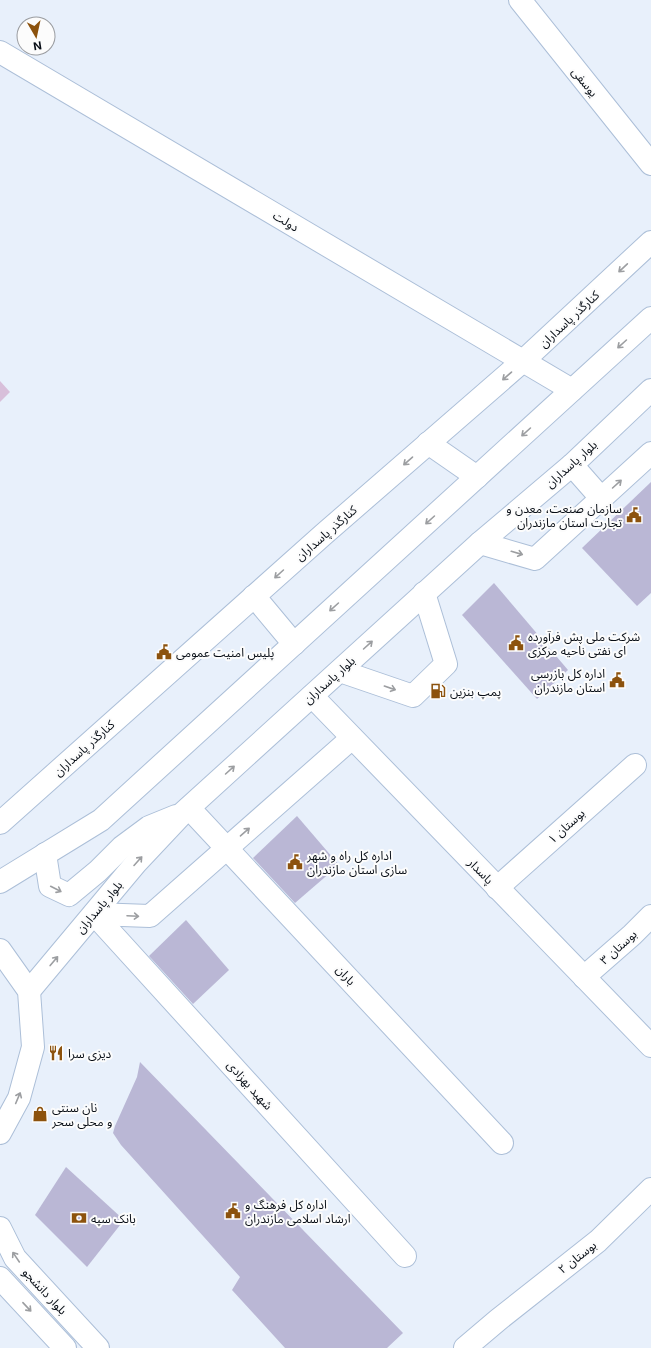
<svg xmlns="http://www.w3.org/2000/svg" width="651" height="1348" font-family="Inter,'Noto Sans Arabic',sans-serif">
  <style>
    .green { fill: #d8bfda }
    .building { fill: #bab7d5 }
    .lines { fill: none; stroke-linecap: round; stroke-linejoin: round }
    .minor-casing { stroke: #acbfd8; stroke-width: 24 }
    .major-casing { stroke: #acbfd8; stroke-width: 24 }
    .highway-casing { stroke: #acbfd8; stroke-width: 24 }
    .minor { stroke: #fff; stroke-width: 22 }
    .major { stroke: #fff; stroke-width: 22 }
    .highway { stroke: #fff; stroke-width: 22 }
    .oneway { stroke: #9c9ea1 }
    .labels { text-anchor: middle; dominant-baseline: central; stroke-width: 4; stroke-linejoin: round; paint-order: stroke }
    .street-label { font-size: 12px; fill: #070d15; stroke: #fcfcfc }
    .poi-label { font-size: 12px; fill: #070d15; stroke: #fcfcfc; text-anchor: start }
  </style>
  <rect width="100%" height="100%" fill="#e8f0fb"/>
  <!-- green -->
  <polygon class="green" points="0,381 10,392 0,402"/>
  <!-- building -->
  <g class="building">
    <polygon points="651,482 651,593 637,606 582,548"/>
    <polygon points="494,583 568,670 537,699 462,615"/>
    <polygon points="297,816 339,865 295,903 253,858"/>
    <polygon points="186,920 229,970 193,1004 149,956"/>
    <polygon points="140,1062 403,1333 387,1348 285,1348 232,1290 240,1277 121,1145 113,1133 115,1126 137,1077"/>
    <polygon points="66,1167 124,1220 87,1267 35,1215"/>
  </g>
  <g class="lines">
    <!-- minor casing -->
    <g class="minor-casing">
      <g id="minor">
        <polyline points="520,0 651,164"/>
        <polyline points="428,443 477,477"/>
        <polyline points="572,465 601,498"/>
        <polyline points="254,596 294,644"/>
        <polyline points="340,671 413,696 446,664 424,593"/>
        <polyline points="312,696 651,1046"/>
        <polyline points="189,808 502,1143"/>
        <polyline points="497,888 635,765"/>
        <polyline points="94,914 405,1256"/>
        <polyline points="94,914 150,916 352,738"/>
        <polyline points="584,977 632,935 651,916"/>
        <polyline points="465,1348 498,1320 598,1241 651,1189"/>
      </g>
    </g>
    <!-- major casing -->
    <g class="major-casing">
      <g id="major">
        <polyline points="0,52 572,390"/>
        <polyline points="480,543 535,559 651,453"/>
        <polyline points="0,823 324,534 523,361 651,242"/>
        <polyline points="0,1228 15,1258 98,1348"/>
        <polyline points="0,1278 65,1348"/>
      </g>
    </g>
    <!-- highway casing -->
    <g class="highway-casing">
      <g id="highway">
        <polyline points="45,854 50,886 69,895 98,871 122,847 149,827 176,816"/>
        <polyline points="0,882 101,820 651,318"/>
        <polyline points="0,950 29,991 33,1047 19,1098 0,1133"/>
        <polyline points="29,991 136,863 183,813 480,543 572,465 651,390"/>
      </g>
    </g>
    <!-- minor -->
    <use href="#minor" class="minor"/>
    <!-- major -->
    <use href="#major" class="major"/>
    <!-- highway -->
    <use href="#highway" class="highway"/>
  </g>
  <!-- one-way arrows -->
  <defs><path id="oneway-shaft" d="M-6 0H5M1.5-3L5.5 0L1.5 3" fill="none" stroke-width="1.6" stroke-linecap="round" stroke-linejoin="round"/></defs>
  <g class="oneway">
    <use href="#oneway-shaft" transform="translate(623 268) rotate(137)"/>
    <use href="#oneway-shaft" transform="translate(622 344) rotate(138)"/>
    <use href="#oneway-shaft" transform="translate(507 376) rotate(139)"/>
    <use href="#oneway-shaft" transform="translate(526 432) rotate(138)"/>
    <use href="#oneway-shaft" transform="translate(408 461) rotate(139)"/>
    <use href="#oneway-shaft" transform="translate(617 484) rotate(-42)"/>
    <use href="#oneway-shaft" transform="translate(430 520) rotate(138)"/>
    <use href="#oneway-shaft" transform="translate(517 553) rotate(16)"/>
    <use href="#oneway-shaft" transform="translate(279 574) rotate(138)"/>
    <use href="#oneway-shaft" transform="translate(334 607) rotate(138)"/>
    <use href="#oneway-shaft" transform="translate(368 645) rotate(-42)"/>
    <use href="#oneway-shaft" transform="translate(390 688) rotate(19)"/>
    <use href="#oneway-shaft" transform="translate(230 770) rotate(-42)"/>
    <use href="#oneway-shaft" transform="translate(245 832) rotate(-41)"/>
    <use href="#oneway-shaft" transform="translate(138 861) rotate(-48)"/>
    <use href="#oneway-shaft" transform="translate(56 889) rotate(27)"/>
    <use href="#oneway-shaft" transform="translate(133 916) rotate(3)"/>
    <use href="#oneway-shaft" transform="translate(54 961) rotate(-50)"/>
    <use href="#oneway-shaft" transform="translate(18 1098) rotate(-67)"/>
    <use href="#oneway-shaft" transform="translate(16 1257) rotate(-124)"/>
    <use href="#oneway-shaft" transform="translate(27 1307) rotate(47)"/>
  </g>
  <!-- icons -->
  <defs>
    <g id="civic-bare" transform="scale(1.2)"><path d="M-.6-6.5H3V-4.5H.6V-3L4-1V1h2V6H-6V1h2V-1L-.6-3ZM-1.2 2.5V6h2.4V2.5Z" fill="#8c520d" stroke="#fcfcfc" stroke-width="2.5" paint-order="stroke"/></g>
    <g id="fuel-bare" transform="scale(1.2)"><path d="M-5.5-6h7V0h2V4h1.3V-2.5L3-4.5l.8-.8L6-3V5H2.5V1h-1V6h-7ZM-4.2-4.7v3.2H.2V-4.7Z" fill="#8c520d" stroke="#fcfcfc" stroke-width="2.5" paint-order="stroke"/></g>
    <g id="restaurant-bare" transform="scale(1.2)"><path d="M-5-6h1v4h1v-4h1v4h1v-4h1v5L-1.5 .5V6h-2V.5L-5-1ZM5-6V6H3V1.5H1.5Q1.5-4 5-6Z" fill="#8c520d" stroke="#fcfcfc" stroke-width="2.5" paint-order="stroke"/></g>
    <g id="shop-bare" transform="scale(1.2)"><path d="M-5-2.5h2.3a2.7 3.5 0 0 1 5.4 0H5L5.5 6h-11ZM-1.5-2.5h3a1.5 2.3 0 0 0-3 0Z" fill="#8c520d" stroke="#fcfcfc" stroke-width="2.5" paint-order="stroke"/></g>
    <g id="bank-bare" transform="scale(1.2)"><path d="M-6-4H6V4H-6ZM0-2.3a2.3 2.3 0 1 0 0 4.6a2.3 2.3 0 1 0 0-4.6Z" fill="#8c520d" stroke="#fcfcfc" stroke-width="2.5" paint-order="stroke"/></g>
  </defs>
  <g fill-rule="evenodd">
    <use href="#civic-bare" x="634" y="515"/>
    <use href="#civic-bare" x="516" y="643"/>
    <use href="#civic-bare" x="164" y="652"/>
    <use href="#civic-bare" x="617" y="680"/>
    <use href="#fuel-bare" x="438" y="691"/>
    <use href="#civic-bare" x="295" y="862"/>
    <use href="#restaurant-bare" x="56" y="1053"/>
    <use href="#shop-bare" x="40" y="1114"/>
    <use href="#civic-bare" x="233" y="1211"/>
    <use href="#bank-bare" x="79" y="1218"/>
  </g>
  <g class="labels">
    <!-- street labels -->
    <g class="street-label">
      <text transform="translate(585 82) rotate(51)">یوسفی</text>
      <text transform="translate(286 221) rotate(31)">دولت</text>
      <text transform="translate(569 319) rotate(-43)">کنارگذر پاسداران</text>
      <text transform="translate(571 464) rotate(-42)">بلوار پاسداران</text>
      <text transform="translate(326 533) rotate(-41)">کنارگذر پاسداران</text>
      <text transform="translate(329 680) rotate(-42)">بلوار پاسداران</text>
      <text transform="translate(84 748) rotate(-42)">کنارگذر پاسداران</text>
      <text transform="translate(566 826) rotate(-42)">بوستان ۱</text>
      <text transform="translate(481 871) rotate(46)">پاسدار</text>
      <text transform="translate(99 907) rotate(-50)">بلوار پاسداران</text>
      <text transform="translate(618 947) rotate(-42)">بوستان ۳</text>
      <text transform="translate(346 975) rotate(47)">باران</text>
      <text transform="translate(250 1085) rotate(48)">شهید بهزادی</text>
      <text transform="translate(577 1257) rotate(-38)">بوستان ۲</text>
      <text transform="translate(45 1291) rotate(47)">بلوار دانشجو</text>
    </g>
    <!-- poi labels -->
    <g class="poi-label">
      <text x="622" y="508" text-anchor="end">سازمان صنعت، معدن و<tspan x="622" dy="14">تجارت استان مازندران</tspan></text>
      <text x="528" y="636">شرکت ملی پش فرآورده<tspan x="528" dy="14">ای نفتی ناحیه مرکزی</tspan></text>
      <text x="176" y="652">پلیس امنیت عمومی</text>
      <text x="605" y="673" text-anchor="end">اداره کل بازرسی<tspan x="605" dy="14">استان مازندران</tspan></text>
      <text x="450" y="691">پمپ بنزین</text>
      <text x="307" y="855">اداره کل راه و شهر<tspan x="307" dy="14">سازی استان مازندران</tspan></text>
      <text x="68" y="1053">دیزی سرا</text>
      <text x="52" y="1107">نان سنتی<tspan x="52" dy="14">و محلی سحر</tspan></text>
      <text x="245" y="1204">اداره کل فرهنگ و<tspan x="245" dy="14">ارشاد اسلامی مازندران</tspan></text>
      <text x="91" y="1218">بانک سپه</text>
    </g>
  </g>
  <!-- north arrow -->
  <g transform="translate(36 36) rotate(171)"><circle r="19" fill="#fcfcfc" stroke="#9a9ca0"/>
  <path d="M0-3L7 15L0 10L-7 15Z" fill="#8c520d"/>
  <text y="-6" font-size="11" font-weight="bold" text-anchor="middle" fill="#070d15">N</text>
  </g>
</svg>
